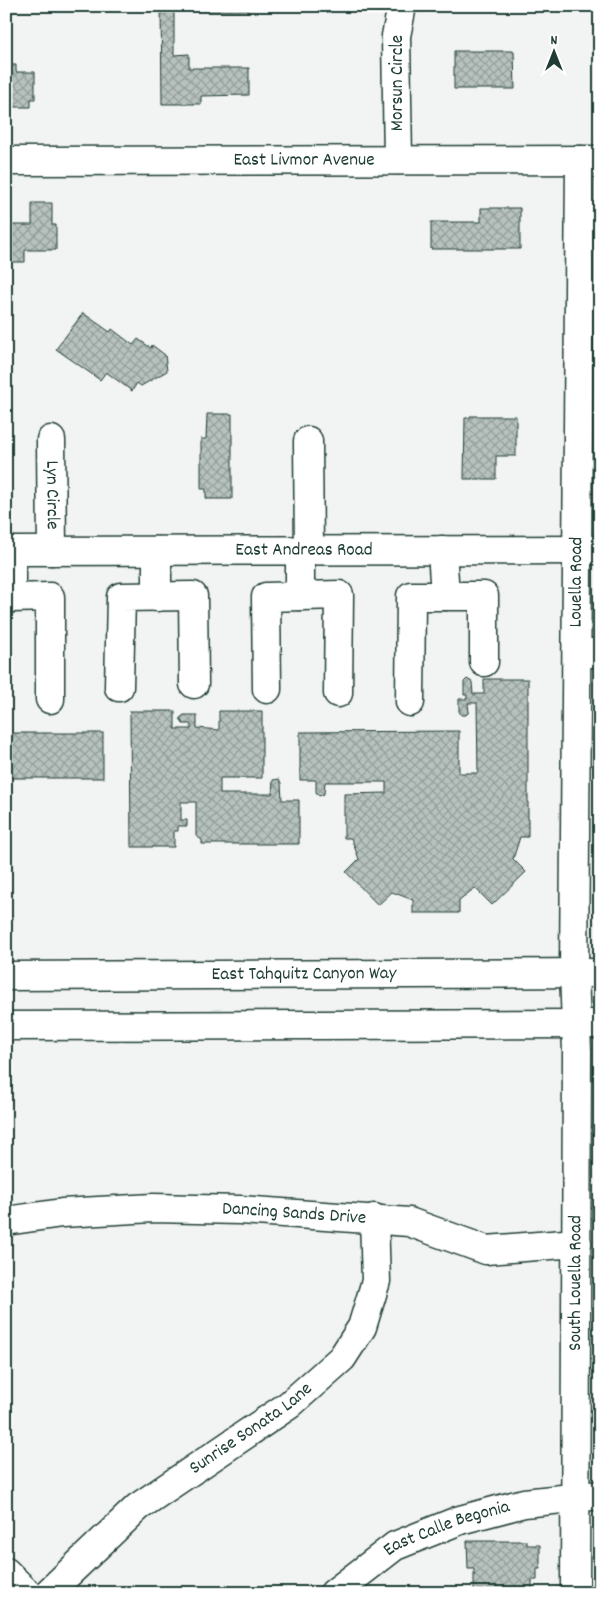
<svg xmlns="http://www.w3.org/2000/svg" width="606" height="1599" font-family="Dekko,sans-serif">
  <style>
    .building { fill: url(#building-cross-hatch); stroke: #1f3d34 }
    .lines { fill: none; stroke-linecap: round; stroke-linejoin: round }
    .minor-casing { stroke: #1f3d34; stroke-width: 31 }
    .major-casing { stroke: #1f3d34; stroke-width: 31 }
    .minor { stroke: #fff; stroke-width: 28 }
    .major { stroke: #fff; stroke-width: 28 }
    .labels { text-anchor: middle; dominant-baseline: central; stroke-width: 5; stroke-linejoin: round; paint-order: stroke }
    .street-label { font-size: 19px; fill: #1f3d34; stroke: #fff }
  </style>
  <defs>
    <pattern id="building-cross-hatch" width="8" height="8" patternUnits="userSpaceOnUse" patternTransform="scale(1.25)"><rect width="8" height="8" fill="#b7c1bd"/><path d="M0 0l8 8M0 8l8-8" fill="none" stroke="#949e9a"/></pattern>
  </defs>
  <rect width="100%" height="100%" fill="#f2f3f3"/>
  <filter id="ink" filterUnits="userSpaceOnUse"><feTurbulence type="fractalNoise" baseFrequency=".02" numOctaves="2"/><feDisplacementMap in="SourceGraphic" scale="10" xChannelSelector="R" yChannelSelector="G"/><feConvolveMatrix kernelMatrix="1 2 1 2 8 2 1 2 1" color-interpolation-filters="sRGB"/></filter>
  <g filter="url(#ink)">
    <!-- building -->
    <g class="building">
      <polygon points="161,6 249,6 249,10 174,11 174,55 189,54 189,68 249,68 249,95 201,96 201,104 162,104"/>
      <polygon points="454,51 514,51 515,89 454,89"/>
      <polygon points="6,65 16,65 16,72 35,72 35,99 31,99 31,107 6,107"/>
      <polygon points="32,203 52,203 52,225 56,225 56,250 25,250 25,262 6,262 6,225 32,225"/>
      <polygon points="481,208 520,208 520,249 431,249 431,222 481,222"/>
      <polygon points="83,313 110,332 112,329 133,345 138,339 151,348 152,345 165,355 167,371 141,386 137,383 132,391 106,372 100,380 56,349"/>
      <polygon points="207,414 232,414 232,499 206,499 206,489 201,489 201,439 206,439"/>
      <polygon points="470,416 516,416 516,456 496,456 496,479 464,479 465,418 470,418"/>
      <polygon points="467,679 472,682 473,694 484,694 484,679 528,679 528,837 520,837 513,859 526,872 492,905 475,888 459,900 459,913 413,913 413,900 392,892 378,905 346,872 359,859 351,838 344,838 344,794 386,793 386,782 325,782 324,794 319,796 316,792 316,780 300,780 300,732 459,731 459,773 478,773 477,703 468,703 469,712 466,715 461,715 459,711 459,699 467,699 467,695 464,695 464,682"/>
      <polygon points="130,711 175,711 175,729 191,729 191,724 183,724 180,718 184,715 197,715 197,728 219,730 219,711 262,711 262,778 220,778 220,794 272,794 273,780 279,779 281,783 282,800 299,800 299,844 202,844 202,840 196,836 196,802 181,802 181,820 187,820 187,826 178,826 178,831 174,831 174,847 131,847"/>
      <rect x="6" y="733" width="97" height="45"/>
      <rect x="598" y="1515" width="2" height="24"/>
      <polygon points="467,1541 527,1541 527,1545 540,1545 540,1569 537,1569 537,1580 532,1580 532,1589 536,1589 536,1593 474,1593 474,1569 468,1569"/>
    </g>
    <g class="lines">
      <!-- minor casing -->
      <g class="minor-casing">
        <g id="minor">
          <polyline points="398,160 396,36 402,6"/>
          <path id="s1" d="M6,161l594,-1"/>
          <path id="s2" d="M51,440l1,111"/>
          <polyline points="308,441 309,551"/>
          <polyline points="442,550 445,596"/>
          <path id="s3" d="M6,551l594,-1"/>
          <polyline points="157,551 157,597"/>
          <polyline points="300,551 300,596"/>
          <polyline points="6,598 11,598 11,551"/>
          <polyline points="11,598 50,597 50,699"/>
          <polyline points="577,653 600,653"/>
          <polyline points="119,687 121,597 193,596 194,684"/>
          <polyline points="267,689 266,597 339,595 338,693"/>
          <polyline points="410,702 411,596 484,596 484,662"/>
          <path id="s4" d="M6,1221l56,-8 91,-5 87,2 169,12 77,28 91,-7"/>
          <polyline points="6,1572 27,1593"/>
          <path id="s5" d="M48,1593l90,-86 151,-102 53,-47 20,-31 14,-46 -2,-63"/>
          <path id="s6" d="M334,1593l61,-47 65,-26 64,-17 76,-8"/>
          <path id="s7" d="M575,1593l2,-542 -3,-78 6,-813"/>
        </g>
      </g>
      <!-- major casing -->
      <g class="major-casing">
        <g id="major">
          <path id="s8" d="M6,976l594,-3"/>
          <polyline points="6,1026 600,1024"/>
        </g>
      </g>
      <!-- minor -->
      <use href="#minor" class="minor"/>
      <!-- major -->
      <use href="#major" class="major"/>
    </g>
  </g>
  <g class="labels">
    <!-- street labels -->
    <g class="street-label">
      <text transform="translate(398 83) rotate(-90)">Morsun Circle</text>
      <text stroke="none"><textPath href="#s1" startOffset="298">East Livmor Avenue</textPath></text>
      <text stroke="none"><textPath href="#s2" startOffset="55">Lyn Circle</textPath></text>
      <text stroke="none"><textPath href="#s3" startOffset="298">East Andreas Road</textPath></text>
      <text stroke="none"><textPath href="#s7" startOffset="1011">Louella Road</textPath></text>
      <text stroke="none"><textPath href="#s8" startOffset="298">East Tahquitz Canyon Way</textPath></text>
      <text stroke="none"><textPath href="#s4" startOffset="289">Dancing Sands Drive</textPath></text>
      <text stroke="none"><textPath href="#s7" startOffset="310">South Louella Road</textPath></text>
      <text stroke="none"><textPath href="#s5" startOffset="262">Sunrise Sonata Lane</textPath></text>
      <text stroke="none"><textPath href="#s6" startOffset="132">East Calle Begonia</textPath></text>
    </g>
  </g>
  <!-- margin -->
  <rect width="606" height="1599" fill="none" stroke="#fff" stroke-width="25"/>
  <rect x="12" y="12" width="581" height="1574" fill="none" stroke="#1f3d34" stroke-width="2" filter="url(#ink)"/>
  <!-- north arrow -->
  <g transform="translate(554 52)" stroke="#ffffff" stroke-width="4" paint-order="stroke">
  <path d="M0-4L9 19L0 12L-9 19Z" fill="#1f3d34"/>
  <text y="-8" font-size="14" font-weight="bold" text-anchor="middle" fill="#1f3d34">N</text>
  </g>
</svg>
